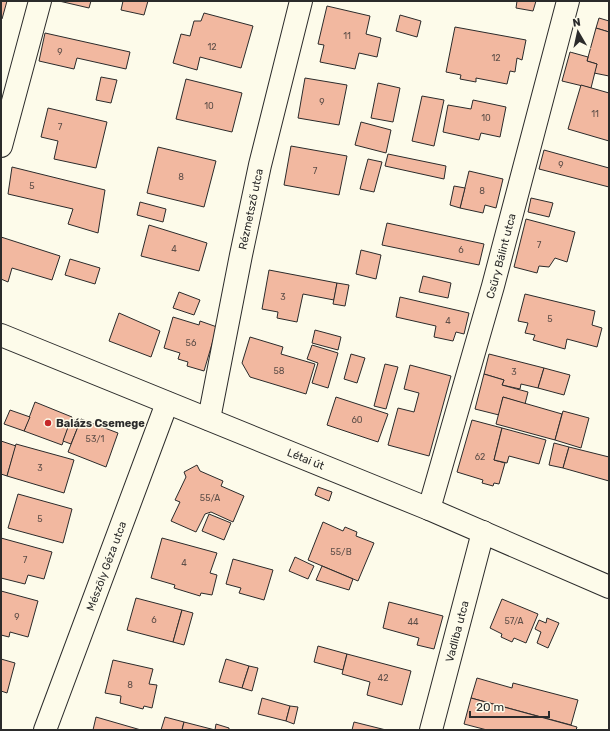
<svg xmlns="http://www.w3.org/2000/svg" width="610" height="731" font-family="Rubik,sans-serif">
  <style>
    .building { fill: #f2b8a0; stroke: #2b2b2b }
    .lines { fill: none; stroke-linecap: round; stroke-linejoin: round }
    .street-casing { stroke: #2b2b2b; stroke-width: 24 }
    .street { stroke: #fdfbea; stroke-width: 22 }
    .poi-dot { fill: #c62828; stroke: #fdfbea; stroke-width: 1.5 }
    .labels { text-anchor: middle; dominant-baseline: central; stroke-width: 3; stroke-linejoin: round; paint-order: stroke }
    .number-label { font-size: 9px; fill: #5d4e48 }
    .street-label { font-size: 11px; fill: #2b2b2b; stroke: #fdfbea }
    .poi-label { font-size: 11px; font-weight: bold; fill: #2b2b2b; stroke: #fdfbea; text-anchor: start }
  </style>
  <rect width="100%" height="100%" fill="#fdfbea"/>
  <!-- building -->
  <g class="building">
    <polygon points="1,1 7,1 2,19 1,19"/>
    <polygon points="59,1 91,1 89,8"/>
    <polygon points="123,1 148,1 144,15 121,10"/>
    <polygon points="517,1 536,1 533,11 516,8"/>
    <polygon points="327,6 370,16 366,34 381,38 377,57 359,53 355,69 320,62 324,45 318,44"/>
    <polygon points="204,13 253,26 241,68 200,57 197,70 173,63 181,34 190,36 194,21 201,21"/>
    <polygon points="400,15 421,21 417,37 396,31"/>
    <polygon points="599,18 609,21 609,32 596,28"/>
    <polygon points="455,27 526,40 522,60 517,58 515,72 510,71 507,84 476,78 476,82 460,79 461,75 446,72"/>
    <polygon points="596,28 609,32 609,76 594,73 597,64 587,61"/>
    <polygon points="45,33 130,52 126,69 77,58 74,69 39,61"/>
    <polygon points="570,52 588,57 587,61 597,64 591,88 562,81"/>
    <polygon points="101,77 117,80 111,103 96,100"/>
    <polygon points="305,78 347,85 339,125 298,118"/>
    <polygon points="186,79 242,93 232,132 176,119"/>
    <polygon points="378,83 400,88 393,122 371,118"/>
    <polygon points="581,85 609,93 609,141 568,129"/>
    <polygon points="422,96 444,100 434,146 412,141"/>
    <polygon points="473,100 506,107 500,137 481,133 479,140 443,132 448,105 471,109"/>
    <polygon points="48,108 107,122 96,168 54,159 58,141 41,137"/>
    <polygon points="361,122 391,130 386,153 355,145"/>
    <polygon points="291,146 347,156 339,195 284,185"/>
    <polygon points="158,147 216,161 204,207 147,193"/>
    <polygon points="544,150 609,168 609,187 539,169"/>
    <polygon points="388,154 446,166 444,179 385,166"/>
    <polygon points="368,159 382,162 374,192 360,189"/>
    <polygon points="12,167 105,190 98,233 68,224 73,209 8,194"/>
    <polygon points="469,171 503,179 496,208 485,205 483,213 460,208"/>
    <polygon points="454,186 465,188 460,208 450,205"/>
    <polygon points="531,198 553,203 549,217 528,212"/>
    <polygon points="140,202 166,209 163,222 137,215"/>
    <polygon points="526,219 575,232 567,262 555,258 549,267 539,266 537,273 514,267"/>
    <polygon points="387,223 484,244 479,265 382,245"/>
    <polygon points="149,225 207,243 199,271 141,256"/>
    <polygon points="1,237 60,256 52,280 12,268 8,282 1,279"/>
    <polygon points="361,250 381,255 376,279 356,274"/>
    <polygon points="70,259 100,268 95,284 65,275"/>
    <polygon points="269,270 337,283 334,300 303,294 297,322 277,318 278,312 262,309"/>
    <polygon points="423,276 451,283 448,298 419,292"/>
    <polygon points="337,283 349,285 345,306 333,304"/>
    <polygon points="179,292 200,300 194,315 173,308"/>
    <polygon points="525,294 595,311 592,325 602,328 597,347 567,339 565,349 533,340 535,335 525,333 528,323 518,321"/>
    <polygon points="400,297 469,313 464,334 456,332 453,341 434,337 436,326 396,317"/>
    <polygon points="119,313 160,331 151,357 109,341"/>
    <polygon points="173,317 199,325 200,321 217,327 204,371 187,366 188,362 178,359 180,353 164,348"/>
    <polygon points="315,330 341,337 338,350 312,343"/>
    <polygon points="250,337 283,347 281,354 315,364 306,394 250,377 242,363"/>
    <polygon points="312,345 338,353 328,388 312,383 318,363 307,359"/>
    <polygon points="351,354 365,358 357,383 344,379"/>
    <polygon points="489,354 544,368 538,388 521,384 520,389 502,385 504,380 484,374"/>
    <polygon points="385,364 398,367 386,409 374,406"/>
    <polygon points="410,365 451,376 429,456 388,445 398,408 414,412 419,393 404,389"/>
    <polygon points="544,368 570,375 564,395 538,388"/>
    <polygon points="484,374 504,380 502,385 528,392 525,404 503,397 499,415 475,409"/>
    <polygon points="336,397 388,414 378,442 327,425"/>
    <polygon points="503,397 562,414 555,440 496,424"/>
    <polygon points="35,402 72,417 62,445 24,431"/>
    <polygon points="10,410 30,417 24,431 4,424"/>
    <polygon points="563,411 589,418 581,448 555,440"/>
    <polygon points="71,419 80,422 71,444 63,441"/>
    <polygon points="81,419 118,433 106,467 68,452"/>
    <polygon points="472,420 502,428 494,460 505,463 499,484 494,483 493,486 482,483 483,480 457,472"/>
    <polygon points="502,428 546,440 539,464 509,456 507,463 494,460"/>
    <polygon points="1,441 16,446 7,476 1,474"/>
    <polygon points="554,443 569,447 563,468 549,465"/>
    <polygon points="16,444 74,460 64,493 7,476"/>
    <polygon points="569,447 609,457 609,481 563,468"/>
    <polygon points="197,465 200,471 223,481 221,486 244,496 233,522 211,512 205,514 196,532 171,521 180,502 175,500 186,477 184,472"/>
    <polygon points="318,487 332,492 329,501 315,495"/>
    <polygon points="18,494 72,509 63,543 8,528"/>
    <polygon points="209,514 231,523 224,540 202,531"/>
    <polygon points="323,522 343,531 345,527 357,532 356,536 374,543 358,581 308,560"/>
    <polygon points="1,538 52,552 44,579 28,575 25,584 1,578"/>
    <polygon points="162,538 217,553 210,573 217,575 212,595 201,593 200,596 174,588 175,585 151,578"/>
    <polygon points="295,557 314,566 308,579 289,571"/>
    <polygon points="233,559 273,570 264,600 239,593 241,588 226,584"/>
    <polygon points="322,566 353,579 349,590 316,580"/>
    <polygon points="1,591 38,601 28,637 10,632 9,637 1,635"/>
    <polygon points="136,598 182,610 173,642 127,630"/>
    <polygon points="502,599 538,614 526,643 514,638 512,642 501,637 502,634 490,628"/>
    <polygon points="389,602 443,616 434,649 417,645 419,638 383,628"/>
    <polygon points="182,610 193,613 184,645 173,642"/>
    <polygon points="547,618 559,623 548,648 537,643 541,632 535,629 539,620 546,623"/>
    <polygon points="318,646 347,654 343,670 314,662"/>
    <polygon points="347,654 411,671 402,705 367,695 370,682 342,674"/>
    <polygon points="1,659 15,663 7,693 1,691"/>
    <polygon points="226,659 249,666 242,688 219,682"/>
    <polygon points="113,660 153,669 149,684 157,685 152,708 144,706 143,709 120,703 121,696 105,693"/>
    <polygon points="249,666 258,668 252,691 242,688"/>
    <polygon points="477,678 512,688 513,683 578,700 571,725 471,698"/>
    <polygon points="262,698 290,706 286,721 258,714"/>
    <polygon points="471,698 577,727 576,730 487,730 464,724"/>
    <polygon points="290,706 298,707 294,724 286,721"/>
    <polygon points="96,717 141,730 93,730"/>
    <polygon points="165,717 184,722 182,730 161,730"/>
    <polygon points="184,722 215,730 216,724 229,728 229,730 182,730"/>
    <polygon points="354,722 386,730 352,730"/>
  </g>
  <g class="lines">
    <!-- street casing -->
    <g class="street-casing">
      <g id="street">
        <polyline points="1,146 40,1"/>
        <path id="s1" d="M1,335l428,174 180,78"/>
        <path id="s2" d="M209,419l32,-164 19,-90 41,-164"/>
        <path id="s3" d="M429,509l64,-223 75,-285"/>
        <path id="s4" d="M45,730l122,-327"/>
        <path id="s5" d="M431,730l52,-198"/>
      </g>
    </g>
    <!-- street -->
    <use href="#street" class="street"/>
  </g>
  <!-- markers -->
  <circle class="poi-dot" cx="48" cy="423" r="4"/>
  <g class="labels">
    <!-- number labels -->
    <g class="number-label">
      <text x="347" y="36">11</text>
      <text x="212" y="47">12</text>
      <text x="60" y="52">9</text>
      <text x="496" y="58">12</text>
      <text x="322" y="102">9</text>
      <text x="209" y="106">10</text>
      <text x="595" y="114">11</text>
      <text x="486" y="118">10</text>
      <text x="60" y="127">7</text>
      <text x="561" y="165">9</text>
      <text x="315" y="171">7</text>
      <text x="181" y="177">8</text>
      <text x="32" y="186">5</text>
      <text x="482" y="191">8</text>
      <text x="539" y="245">7</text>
      <text x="174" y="249">4</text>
      <text x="461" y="250">6</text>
      <text x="283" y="297">3</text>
      <text x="550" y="319">5</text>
      <text x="448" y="321">4</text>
      <text x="191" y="343">56</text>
      <text x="279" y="371">58</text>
      <text x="514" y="372">3</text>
      <text x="357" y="420">60</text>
      <text x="95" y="439">53/1</text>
      <text x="480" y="457">62</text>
      <text x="40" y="468">3</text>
      <text x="210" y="498">55/A</text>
      <text x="40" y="519">5</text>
      <text x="341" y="552">55/B</text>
      <text x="25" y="560">7</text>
      <text x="184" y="563">4</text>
      <text x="17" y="617">9</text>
      <text x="154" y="620">6</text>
      <text x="514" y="621">57/A</text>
      <text x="413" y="622">44</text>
      <text x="383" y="678">42</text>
      <text x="130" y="685">8</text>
    </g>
    <!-- street labels -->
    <g class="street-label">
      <text stroke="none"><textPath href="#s2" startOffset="214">Rézmetsző utca</textPath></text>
      <text stroke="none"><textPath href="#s3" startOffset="263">Csűry Bálint utca</textPath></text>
      <text stroke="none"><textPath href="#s1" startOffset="329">Létai út</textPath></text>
      <text stroke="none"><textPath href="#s4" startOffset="175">Mészöly Géza utca</textPath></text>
      <text stroke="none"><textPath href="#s5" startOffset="102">Vadliba utca</textPath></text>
    </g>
    <!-- poi labels -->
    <g class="poi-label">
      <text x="56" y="423">Balázs Csemege</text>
    </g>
  </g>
  <!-- border -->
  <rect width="610" height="731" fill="none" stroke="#2b2b2b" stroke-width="4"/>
  <!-- north arrow -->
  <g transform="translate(578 32) rotate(351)" stroke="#fdfbea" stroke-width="3" paint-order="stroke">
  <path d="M0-3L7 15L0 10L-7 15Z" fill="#2b2b2b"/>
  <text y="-6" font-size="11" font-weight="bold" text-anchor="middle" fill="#2b2b2b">N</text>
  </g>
  <!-- scale -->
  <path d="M470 711v6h79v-6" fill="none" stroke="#2b2b2b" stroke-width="2"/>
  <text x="476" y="711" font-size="12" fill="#2b2b2b" stroke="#fdfbea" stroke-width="3" paint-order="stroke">20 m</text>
</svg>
